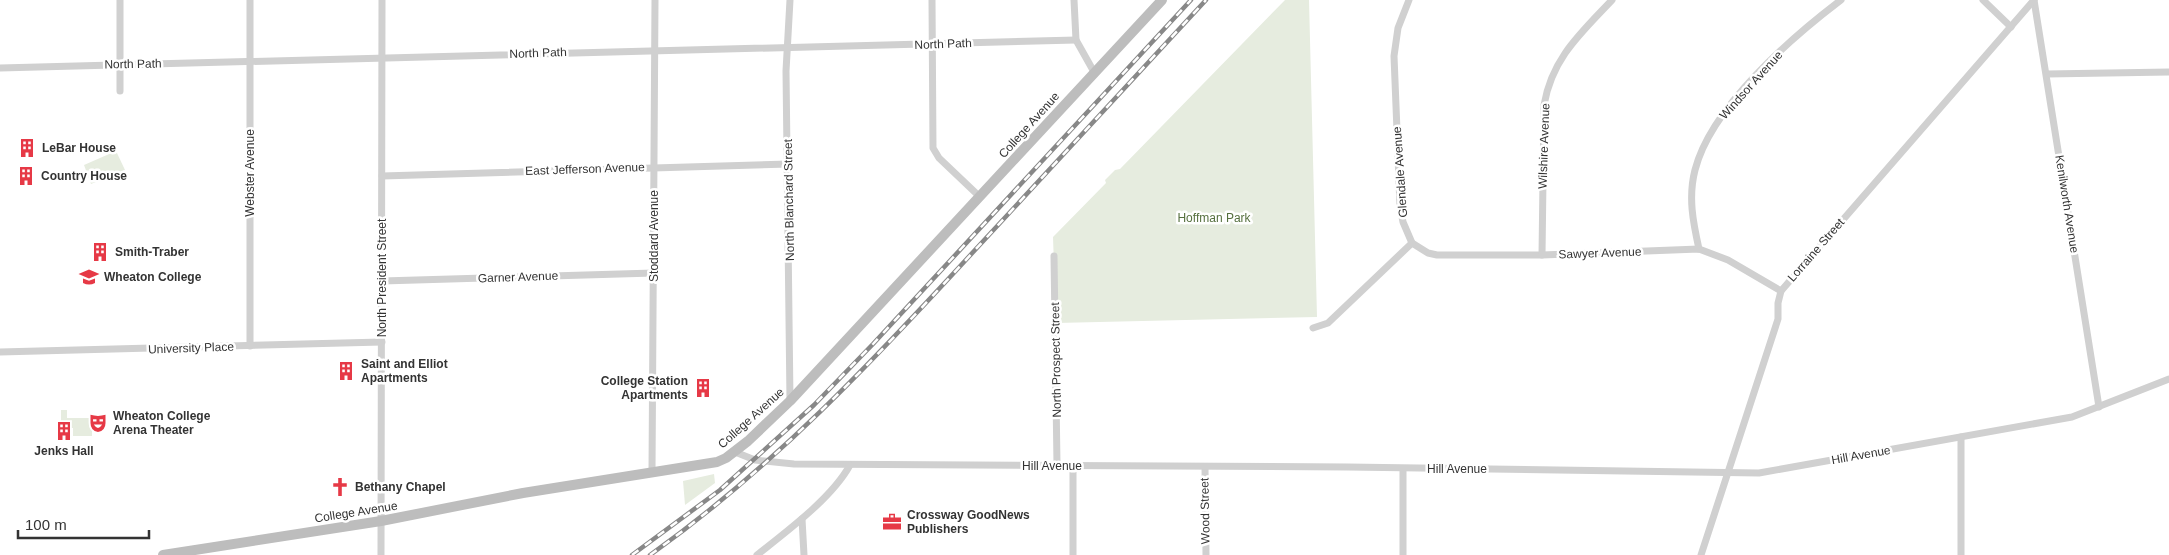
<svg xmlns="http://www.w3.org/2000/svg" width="2169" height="555" font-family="Arial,sans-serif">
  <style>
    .green { fill: #e6ecdf }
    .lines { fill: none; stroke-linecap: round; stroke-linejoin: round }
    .street { stroke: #d0d0d0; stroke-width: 7 }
    .secondary { stroke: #bdbdbd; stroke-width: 10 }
    .rail-casing { stroke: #888; stroke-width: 4.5 }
    .rail { stroke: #fff; stroke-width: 2.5; stroke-dasharray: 8; stroke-linecap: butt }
    .labels { text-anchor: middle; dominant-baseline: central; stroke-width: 5; stroke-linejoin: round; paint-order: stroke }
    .street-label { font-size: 12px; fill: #333; stroke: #fff }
    .poi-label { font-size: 12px; font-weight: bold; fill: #333; stroke: #fff; text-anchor: start }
    .park-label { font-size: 12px; fill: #56703f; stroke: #fff }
  </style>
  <rect width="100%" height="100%" fill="#fff"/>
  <!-- green -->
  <g class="green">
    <polygon points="1285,0 1309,0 1317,317 1056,323 1053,237 1106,183 1105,180 1115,170 1120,169"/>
    <polygon points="116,151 125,170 91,184 84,165"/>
    <polygon points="61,410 67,410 67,418 92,418 92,436 73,436 73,428 61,428"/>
    <polygon points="714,474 715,483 685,505 683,481"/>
  </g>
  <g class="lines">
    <!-- street -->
    <g class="street">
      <polyline points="120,0 120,91"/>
      <polyline points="250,0 250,346"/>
      <polyline points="790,0 786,71 790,401"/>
      <polyline points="932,0 933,148 939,158 980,197"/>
      <polyline points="1074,0 1076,40 1094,72"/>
      <polyline points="1983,0 2011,27"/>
      <polyline points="2034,0 2099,407"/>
      <polyline points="0,68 1076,40"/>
      <polyline points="2047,74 2169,72"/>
      <polyline points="382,176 789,164"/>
      <polyline points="1412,243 1428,253 1437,255 1542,255 1699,249 1728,260 1781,291"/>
      <path d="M1699,249c-6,-27 -11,-52 -4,-79 16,-63 96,-132 146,-170"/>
      <path d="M1542,255l2,-150c8,-47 37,-72 68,-105"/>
      <polyline points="1054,256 1057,465"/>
      <polyline points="382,281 654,273"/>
      <polyline points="1313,328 1328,323 1412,243 1403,222 1400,206 1394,56 1398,28 1409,0"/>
      <polyline points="0,352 382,342"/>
      <polyline points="735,452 755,460 794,464 1348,467 1759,473 2072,417 2169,379"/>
      <polyline points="1073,466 1073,555"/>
      <polyline points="1205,467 1206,555"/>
      <polyline points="1403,469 1403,555"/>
      <polyline points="652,472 655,0"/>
      <polyline points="802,519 804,555"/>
      <polyline points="381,555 382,0"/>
      <path d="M757,555c29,-23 75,-57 93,-90"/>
      <polyline points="1701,555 1778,319 1778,303 1781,291 2034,0"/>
      <polyline points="1961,555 1961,437"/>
    </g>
    <!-- secondary -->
    <polyline class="secondary" points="163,555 381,521 523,493 717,462 726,458 748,441 790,401 1162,0"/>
    <!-- rail casing -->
    <g class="rail-casing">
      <g id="rail">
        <polyline points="632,555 720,490 814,405 873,344 1191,0"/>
        <path d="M650,555c124,-88 223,-194 325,-305 77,-83 154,-167 231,-250"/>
      </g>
    </g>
    <!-- rail -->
    <use href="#rail" class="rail"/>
  </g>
  <!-- icons -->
  <defs>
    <g id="building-bare" transform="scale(1.5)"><path d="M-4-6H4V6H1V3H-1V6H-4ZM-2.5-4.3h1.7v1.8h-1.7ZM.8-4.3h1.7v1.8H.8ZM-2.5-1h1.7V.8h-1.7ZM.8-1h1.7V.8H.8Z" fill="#e63946" stroke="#fff" stroke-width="2.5" paint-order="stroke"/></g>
    <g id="university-bare" transform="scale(1.5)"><path d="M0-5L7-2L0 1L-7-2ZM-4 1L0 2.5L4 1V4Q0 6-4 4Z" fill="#e63946" stroke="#fff" stroke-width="2.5" paint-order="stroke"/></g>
    <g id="theatre-bare" transform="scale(1.5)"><path d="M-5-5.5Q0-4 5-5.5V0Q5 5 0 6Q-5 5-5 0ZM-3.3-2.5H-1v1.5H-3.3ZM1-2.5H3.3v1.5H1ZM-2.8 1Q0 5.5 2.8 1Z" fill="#e63946" stroke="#fff" stroke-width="2.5" paint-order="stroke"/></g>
    <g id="church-bare" transform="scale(1.5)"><path d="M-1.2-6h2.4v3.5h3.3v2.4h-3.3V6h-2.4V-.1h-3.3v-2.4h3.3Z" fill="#e63946" stroke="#fff" stroke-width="2.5" paint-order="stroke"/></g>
    <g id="office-bare" transform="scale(1.5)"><path d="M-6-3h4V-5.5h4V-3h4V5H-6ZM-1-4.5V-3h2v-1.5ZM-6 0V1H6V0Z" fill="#e63946" stroke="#fff" stroke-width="2.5" paint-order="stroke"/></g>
  </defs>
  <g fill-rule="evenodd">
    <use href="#building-bare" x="27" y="148"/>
    <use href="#building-bare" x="26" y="176"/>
    <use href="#building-bare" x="100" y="252"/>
    <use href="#university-bare" x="89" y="277"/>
    <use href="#building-bare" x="346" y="371"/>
    <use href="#building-bare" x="703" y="388"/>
    <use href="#theatre-bare" x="98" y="423"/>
    <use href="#building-bare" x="64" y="431"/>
    <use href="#church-bare" x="340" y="487"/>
    <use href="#office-bare" x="892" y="522"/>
  </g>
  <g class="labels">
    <!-- street labels -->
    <g class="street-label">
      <text transform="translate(943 44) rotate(-2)">North Path</text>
      <text transform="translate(538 53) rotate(-2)">North Path</text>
      <text transform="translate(133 64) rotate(-1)">North Path</text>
      <text transform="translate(1751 85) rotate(-48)">Windsor Avenue</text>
      <text transform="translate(1029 125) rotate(-48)">College Avenue</text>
      <text transform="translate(1544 146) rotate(-88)">Wilshire Avenue</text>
      <text transform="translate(585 169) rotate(-2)">East Jefferson Avenue</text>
      <text transform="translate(1400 172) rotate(-94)">Glendale Avenue</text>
      <text transform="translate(250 173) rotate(-90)">Webster Avenue</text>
      <text transform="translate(789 200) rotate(-91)">North Blanchard Street</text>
      <text transform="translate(2067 204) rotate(81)">Kenilworth Avenue</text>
      <text transform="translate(654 236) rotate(-90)">Stoddard Avenue</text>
      <text transform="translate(1816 250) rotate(-49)">Lorraine Street</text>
      <text transform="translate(1600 253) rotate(-2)">Sawyer Avenue</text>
      <text transform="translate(518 277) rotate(-2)">Garner Avenue</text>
      <text transform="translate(382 278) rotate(-90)">North President Street</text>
      <text transform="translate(191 348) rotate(-2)">University Place</text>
      <text transform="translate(1056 360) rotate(-91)">North Prospect Street</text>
      <text transform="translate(751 418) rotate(-42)">College Avenue</text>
      <text transform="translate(1861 455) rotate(-10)">Hill Avenue</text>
      <text x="1052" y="466">Hill Avenue</text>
      <text x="1457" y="469">Hill Avenue</text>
      <text transform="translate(1205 511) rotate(-91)">Wood Street</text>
      <text transform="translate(356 512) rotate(-9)">College Avenue</text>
    </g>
    <!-- poi labels -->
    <g class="poi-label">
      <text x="42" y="148">LeBar House</text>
      <text x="41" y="176">Country House</text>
      <text x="115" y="252">Smith-Traber</text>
      <text x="104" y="277">Wheaton College</text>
      <text x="361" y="364">Saint and Elliot<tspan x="361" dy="14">Apartments</tspan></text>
      <text x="688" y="381" text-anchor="end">College Station<tspan x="688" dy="14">Apartments</tspan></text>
      <text x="113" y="416">Wheaton College<tspan x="113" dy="14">Arena Theater</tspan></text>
      <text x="64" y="451" text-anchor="middle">Jenks Hall</text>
      <text x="355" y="487">Bethany Chapel</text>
      <text x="907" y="515">Crossway GoodNews<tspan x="907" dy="14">Publishers</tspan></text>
    </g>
    <!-- park labels -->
    <g class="park-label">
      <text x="1214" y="218">Hoffman Park</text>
    </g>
  </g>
  <!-- scale -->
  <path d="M18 530v8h131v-8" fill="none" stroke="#333333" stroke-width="2.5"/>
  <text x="25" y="530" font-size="15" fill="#333333" stroke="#ffffff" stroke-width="4" paint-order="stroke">100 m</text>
</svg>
